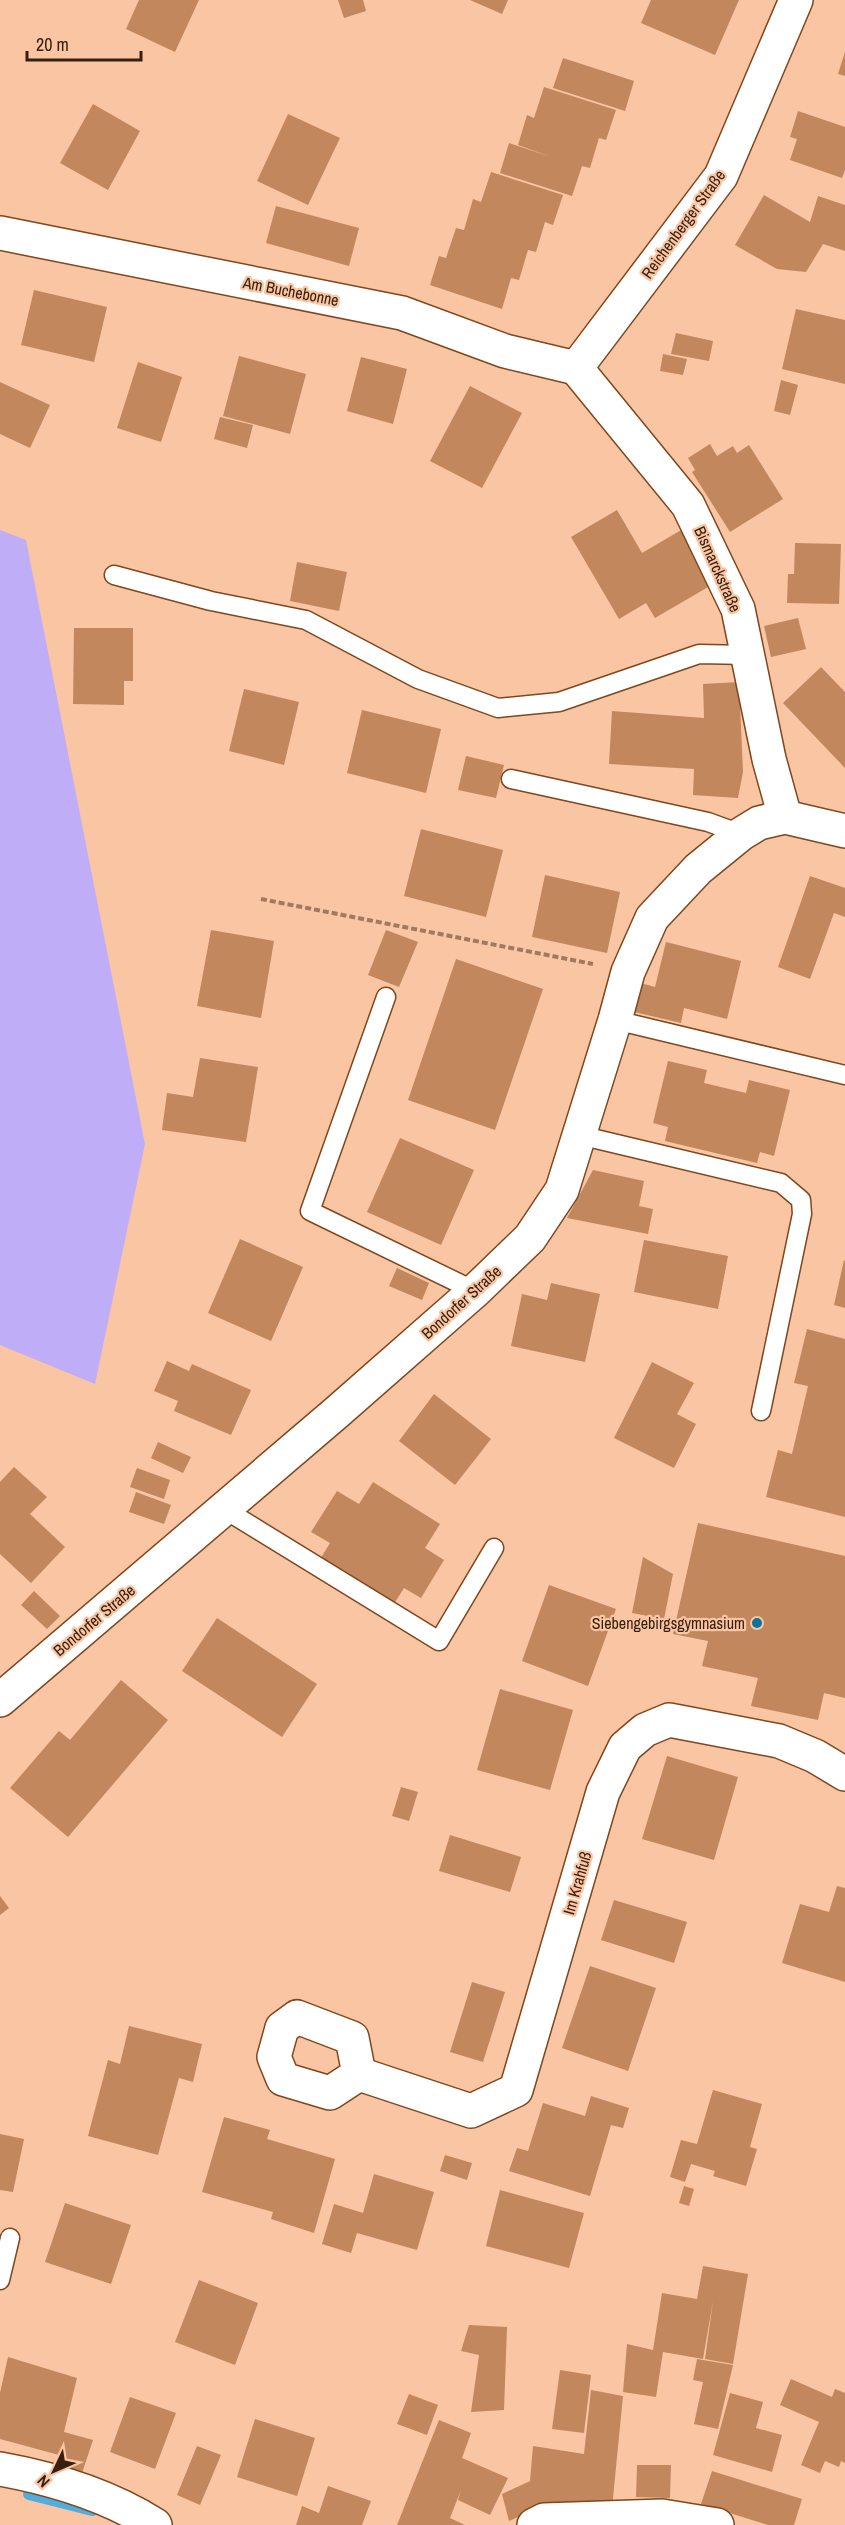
<svg xmlns="http://www.w3.org/2000/svg" width="845" height="2525" font-family="'Archivo Narrow',sans-serif">
  <style>
    .green { fill: #bfaef7 }
    .lines { fill: none; stroke-linecap: round; stroke-linejoin: round }
    .stream { stroke: #51adde; stroke-width: 12 }
    .building { fill: #c3875d }
    .lane-casing { stroke: #7e471d; stroke-width: 21 }
    .street-casing { stroke: #7e471d; stroke-width: 36 }
    .path { stroke: #a0795f; stroke-width: 4; stroke-dasharray: 6 3; stroke-linecap: butt }
    .lane { stroke: #fff; stroke-width: 18 }
    .street { stroke: #fff; stroke-width: 33 }
    .poi-dot { fill: #0c739f; stroke: #f9c5a3; stroke-width: 2 }
    .labels { text-anchor: middle; dominant-baseline: central; stroke-width: 4.5; stroke-linejoin: round; paint-order: stroke }
    .street-label { font-size: 16px; fill: #38200f; stroke: #f9c5a3 }
    .poi-label { font-size: 16px; fill: #38200f; stroke: #f9c5a3; text-anchor: end }
  </style>
  <rect width="100%" height="100%" fill="#f9c5a3"/>
  <!-- green -->
  <polygon class="green" points="0,530 26,540 145,1144 95,1384 0,1345"/>
  <g class="lines">
    <!-- stream -->
    <polyline class="stream" points="29,2494 92,2510"/>
  </g>
  <!-- building -->
  <g class="building">
    <polygon points="139,0 199,0 175,52 126,29"/>
    <polygon points="338,0 363,0 366,11 344,18"/>
    <polygon points="470,0 508,0 502,14"/>
    <polygon points="651,0 739,0 715,55 641,23"/>
    <polygon points="845,52 845,76 838,74"/>
    <polygon points="563,58 634,81 625,111 553,88"/>
    <polygon points="544,87 616,110 606,140 599,138 590,168 582,166 572,196 500,173 509,143 551,157 518,145 527,115 534,118"/>
    <polygon points="93,104 140,131 108,190 60,163"/>
    <polygon points="798,111 845,127 845,170 842,178 790,160 797,139 790,137"/>
    <polygon points="288,114 340,138 308,205 257,181"/>
    <polygon points="491,172 563,195 553,225 545,222 536,252 528,250 519,280 511,278 502,309 430,285 439,256 446,258 456,228 464,230 473,199 481,202"/>
    <polygon points="764,195 810,222 818,196 845,205 845,251 823,244 806,272 777,269 735,245"/>
    <polygon points="276,206 359,228 349,266 266,243"/>
    <polygon points="34,290 107,307 94,362 21,345"/>
    <polygon points="796,309 845,320 845,384 782,369"/>
    <polygon points="676,333 713,341 709,361 671,354"/>
    <polygon points="663,354 687,359 683,375 660,371"/>
    <polygon points="239,356 306,374 290,434 223,416"/>
    <polygon points="361,357 407,369 393,424 347,411"/>
    <polygon points="138,362 182,377 161,442 117,428"/>
    <polygon points="781,380 798,385 790,415 774,411"/>
    <polygon points="0,382 50,405 30,448 0,434"/>
    <polygon points="470,386 522,413 482,488 430,461"/>
    <polygon points="220,417 253,425 247,448 214,439"/>
    <polygon points="710,444 717,456 733,446 737,453 749,445 783,499 730,532 692,472 695,470 688,458"/>
    <polygon points="617,510 642,553 683,529 715,583 655,618 646,603 619,619 571,537"/>
    <polygon points="795,543 841,544 839,604 787,603 788,574 794,574"/>
    <polygon points="297,562 347,572 339,611 290,601"/>
    <polygon points="798,618 806,649 771,657 764,626"/>
    <polygon points="74,628 133,628 133,681 124,681 124,705 73,704"/>
    <polygon points="821,667 845,692 845,768 783,703"/>
    <polygon points="739,682 743,772 738,798 693,795 694,769 609,764 612,711 704,718 703,684"/>
    <polygon points="244,689 299,702 284,765 229,751"/>
    <polygon points="362,710 441,729 426,793 347,773"/>
    <polygon points="466,756 504,765 496,798 458,790"/>
    <polygon points="421,829 503,850 486,917 404,896"/>
    <polygon points="545,875 620,892 607,953 532,937"/>
    <polygon points="810,876 845,888 845,917 834,913 810,979 778,967"/>
    <polygon points="211,930 274,941 261,1018 197,1006"/>
    <polygon points="386,930 418,942 399,987 368,975"/>
    <polygon points="666,942 741,961 727,1019 684,1008 681,1023 630,1011 637,982 655,987"/>
    <polygon points="456,959 543,989 495,1130 408,1100"/>
    <polygon points="200,1058 258,1067 246,1142 162,1130 167,1093 193,1097"/>
    <polygon points="668,1061 707,1070 704,1083 746,1093 749,1080 790,1090 774,1156 760,1152 757,1163 665,1141 668,1127 653,1123"/>
    <polygon points="400,1138 474,1170 441,1245 367,1212"/>
    <polygon points="593,1170 644,1181 639,1206 653,1209 648,1234 567,1218"/>
    <polygon points="240,1239 303,1267 271,1341 208,1313"/>
    <polygon points="644,1240 728,1256 718,1309 634,1292"/>
    <polygon points="844,1260 845,1261 845,1308 834,1305"/>
    <polygon points="397,1268 429,1283 422,1300 389,1286"/>
    <polygon points="551,1283 600,1294 585,1362 511,1346 522,1294 547,1300"/>
    <polygon points="807,1329 845,1339 845,1517 766,1497 778,1450 792,1454 808,1386 794,1383"/>
    <polygon points="167,1361 189,1371 192,1364 251,1390 231,1435 174,1411 178,1401 154,1391"/>
    <polygon points="652,1362 694,1383 677,1414 696,1424 674,1468 614,1438"/>
    <polygon points="434,1394 491,1439 455,1485 399,1441"/>
    <polygon points="158,1442 191,1457 183,1473 151,1458"/>
    <polygon points="14,1467 47,1497 30,1514 65,1547 31,1583 0,1554 0,1482"/>
    <polygon points="137,1468 170,1480 164,1499 130,1487"/>
    <polygon points="373,1482 440,1524 425,1548 444,1560 421,1598 404,1588 392,1607 319,1561 330,1543 311,1532 337,1491 359,1504"/>
    <polygon points="136,1492 171,1505 164,1524 129,1512"/>
    <polygon points="698,1523 845,1556 845,1698 824,1693 818,1720 751,1706 758,1678 702,1666 708,1641 673,1634"/>
    <polygon points="643,1557 673,1574 664,1619 632,1613"/>
    <polygon points="549,1585 616,1609 588,1686 522,1661"/>
    <polygon points="34,1591 60,1616 47,1629 21,1605"/>
    <polygon points="217,1618 317,1684 282,1737 182,1671"/>
    <polygon points="121,1680 168,1720 68,1837 10,1788 59,1731 70,1740"/>
    <polygon points="500,1689 573,1710 550,1790 477,1770"/>
    <polygon points="667,1756 738,1777 714,1860 642,1839"/>
    <polygon points="401,1787 418,1792 409,1821 392,1816"/>
    <polygon points="450,1835 521,1857 510,1892 439,1871"/>
    <polygon points="837,1886 845,1888 845,1982 782,1963 800,1904 829,1912"/>
    <polygon points="0,1896 9,1908 0,1915"/>
    <polygon points="614,1900 687,1922 674,1963 601,1940"/>
    <polygon points="590,1966 656,1988 628,2071 562,2048"/>
    <polygon points="472,1982 505,1992 483,2062 450,2052"/>
    <polygon points="129,2026 202,2044 193,2082 179,2078 158,2155 88,2136 108,2060 120,2064"/>
    <polygon points="713,2090 762,2104 750,2147 757,2149 746,2186 713,2176 715,2171 691,2164 685,2182 670,2177 681,2140 697,2144"/>
    <polygon points="591,2096 629,2108 623,2128 611,2125 590,2196 509,2171 517,2148 528,2151 543,2103 585,2116"/>
    <polygon points="224,2117 270,2130 267,2139 335,2159 314,2233 271,2219 273,2212 202,2192"/>
    <polygon points="0,2134 24,2139 13,2192 0,2190"/>
    <polygon points="445,2155 472,2163 467,2180 440,2171"/>
    <polygon points="374,2174 434,2192 417,2250 357,2233 351,2253 322,2244 334,2204 363,2213"/>
    <polygon points="684,2186 694,2189 689,2206 679,2203"/>
    <polygon points="500,2190 584,2213 569,2268 486,2246"/>
    <polygon points="65,2203 131,2225 111,2284 45,2262"/>
    <polygon points="703,2266 748,2274 733,2364 705,2359 713,2301 703,2359 663,2352 656,2397 623,2392 627,2344 653,2350 662,2293 697,2299"/>
    <polygon points="199,2280 258,2303 235,2365 175,2342"/>
    <polygon points="469,2325 507,2327 504,2410 471,2412 479,2355 461,2351"/>
    <polygon points="8,2357 77,2378 64,2432 93,2440 82,2473 56,2464 59,2455 0,2439 0,2393"/>
    <polygon points="697,2359 733,2365 718,2429 694,2424 703,2382 693,2380"/>
    <polygon points="560,2370 591,2375 584,2433 552,2429"/>
    <polygon points="791,2379 832,2397 835,2389 845,2393 845,2463 841,2461 839,2467 825,2461 820,2473 801,2465 819,2422 780,2405"/>
    <polygon points="591,2390 623,2396 612,2508 537,2509 509,2521 502,2494 530,2481 533,2446 584,2454"/>
    <polygon points="730,2393 763,2402 756,2428 782,2435 772,2472 713,2455"/>
    <polygon points="409,2394 438,2405 427,2435 397,2424"/>
    <polygon points="130,2397 176,2413 155,2469 110,2452"/>
    <polygon points="255,2419 315,2438 297,2496 237,2477"/>
    <polygon points="439,2420 471,2433 462,2458 508,2478 490,2515 458,2500 461,2490 450,2518 465,2525 397,2525"/>
    <polygon points="197,2446 221,2455 200,2505 177,2495"/>
    <polygon points="637,2465 671,2465 670,2498 636,2497"/>
    <polygon points="712,2471 802,2499 794,2525 768,2525 701,2504"/>
    <polygon points="328,2486 371,2501 362,2525 296,2525 302,2506 319,2513"/>
  </g>
  <g class="lines">
    <!-- lane casing -->
    <g class="lane-casing">
      <g id="lane">
        <polyline points="114,575 211,601 306,620 418,679 498,708 559,702 699,654 748,655"/>
        <polyline points="511,779 708,822 741,834"/>
        <polyline points="386,997 310,1211 475,1291"/>
        <polyline points="615,1020 845,1075"/>
        <polyline points="579,1135 781,1183 801,1200 802,1214 761,1411"/>
        <polyline points="224,1509 439,1641 494,1548"/>
        <polyline points="0,2280 10,2238"/>
      </g>
    </g>
    <!-- street casing -->
    <g class="street-casing">
      <g id="street">
        <polyline points="0,233 402,313 505,351 576,368"/>
        <polyline points="576,368 688,505 738,609 769,759 785,817"/>
        <polyline points="576,368 721,176 796,0"/>
        <polyline points="0,1700 336,1413 475,1291 530,1238 562,1190 615,1020 628,972 652,918 698,869 741,834 759,823 785,817 845,831"/>
        <polygon points="297,2017 352,2038 359,2074 330,2093 283,2079 274,2057 282,2028"/>
        <polyline points="359,2074 471,2111 516,2090 603,1792 625,1747 645,1730 669,1720 779,1741 815,1756 845,1774"/>
        <path d="M0,2469c55,10 108,26 155,56"/>
        <polyline points="534,2525 544,2520 662,2516 717,2525"/>
      </g>
    </g>
    <!-- path -->
    <polyline class="path" points="261,899 593,964"/>
    <!-- lane -->
    <use href="#lane" class="lane"/>
    <!-- street -->
    <use href="#street" class="street"/>
  </g>
  <!-- markers -->
  <circle class="poi-dot" cx="757" cy="1623" r="6"/>
  <g class="labels">
    <!-- street labels -->
    <g class="street-label">
      <text transform="translate(683 224) rotate(-54)">Reichenberger Straße</text>
      <text transform="translate(291 291) rotate(11)">Am Buchebonne</text>
      <text transform="translate(718 569) rotate(66)">Bismarckstraße</text>
      <text transform="translate(461 1302) rotate(-42)">Bondorfer Straße</text>
      <text transform="translate(94 1620) rotate(-40)">Bondorfer Straße</text>
      <text transform="translate(577 1883) rotate(-74)">Im Krahfuß</text>
    </g>
    <!-- poi labels -->
    <g class="poi-label">
      <text x="745" y="1623">Siebengebirgsgymnasium</text>
    </g>
  </g>
  <!-- north arrow -->
  <g transform="translate(54 2471) rotate(226)" stroke="#f9c5a3" stroke-width="4.5" paint-order="stroke">
  <path d="M0-4.5L10 22L0 15L-10 22Z" fill="#38200f"/>
  <text y="-9" font-size="16" font-weight="bold" text-anchor="middle" fill="#38200f">N</text>
  </g>
  <!-- scale -->
  <path d="M27 51v9h114v-9" fill="none" stroke="#38200f" stroke-width="3"/>
  <text x="36" y="51" font-size="18" fill="#38200f" stroke="#f9c5a3" stroke-width="4.5" paint-order="stroke">20 m</text>
</svg>
